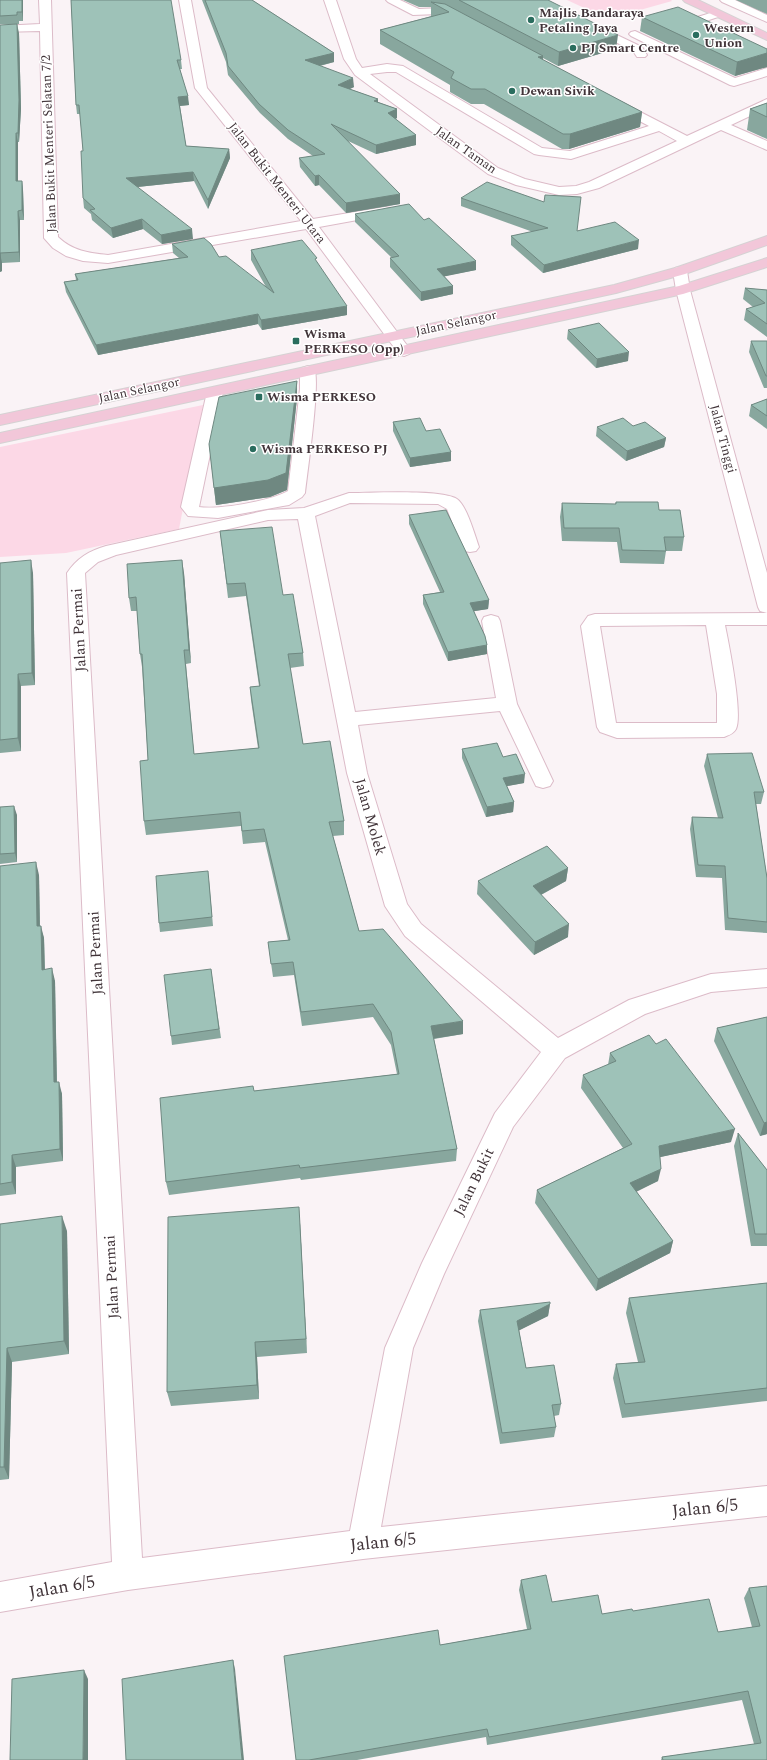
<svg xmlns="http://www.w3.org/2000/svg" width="767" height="1760" font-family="Spectral,serif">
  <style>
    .green { fill: #fcd8e6 }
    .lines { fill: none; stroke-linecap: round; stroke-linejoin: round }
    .minor-casing { stroke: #dcbbc8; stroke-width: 2 }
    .major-casing { stroke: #d5d2d3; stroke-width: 2 }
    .minor { fill: #fff; fill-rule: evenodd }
    .major { fill: #f2c7d9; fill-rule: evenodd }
    .wall { fill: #88a79e }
    .shaded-wall { fill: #6f8881 }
    .building { fill: #9ec2b8; stroke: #6f8881 }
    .poi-dot { fill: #2a6d5e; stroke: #fff; stroke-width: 1.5 }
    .labels { text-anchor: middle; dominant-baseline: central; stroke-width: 3; stroke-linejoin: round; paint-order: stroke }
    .far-poi-label { font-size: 13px; font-weight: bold; fill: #413439; stroke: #fff; text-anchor: start }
    .far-street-label { font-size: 13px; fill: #413439; stroke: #fff }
    .street-label { font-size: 15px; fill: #413439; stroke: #fff }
    .near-street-label { font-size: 18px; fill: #413439; stroke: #fff }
  </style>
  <rect width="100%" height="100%" fill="#faf3f6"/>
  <!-- green -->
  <g class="green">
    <polygon points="567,0 671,0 672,1 608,19"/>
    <polygon points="203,405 179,529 66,553 0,557 0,447"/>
  </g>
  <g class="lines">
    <!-- minor casing -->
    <g class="minor-casing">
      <g id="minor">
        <path d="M39,0h12l7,237c15,14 30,16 50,18l193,-34 -106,-133 -16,-88h12l16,88 106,131 72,-12 5,1 2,3 -2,3 -5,1 -66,12 90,121 3,3 -3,3 -5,2 -5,-2 -93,-125 -198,34 -25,-2 -17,-5 -13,-8 -9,-10 -4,-207 -40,1v-6l40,-2z"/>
        <path d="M324,0h12l20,59 6,9 25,-4 16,2 139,82 28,3 79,-25 -38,-20 -2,-3 2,-3 4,-1 72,37 80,-37v9l-36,17 36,16v9l-46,-20 -122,58 -22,6 -18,1 -43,-10 -28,-11 -133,-99 -11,-16zM387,72h9l138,82 5,1 32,4 88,-28 18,10 -88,41 -13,4 -17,1 -34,-8 -27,-11 -128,-94z"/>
        <polygon points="386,0 400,0 419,9 441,8 462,17 464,19 458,22 439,14 413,15 388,2"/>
        <polygon points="720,0 735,0 767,15 767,22 722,2"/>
        <path d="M717,11l4,1 2,2 -2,2 -18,6 17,9 2,2 -2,2c-10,3 -25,-6 -31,-14l2,-2z"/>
        <polygon points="598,26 642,47 647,55 645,57 637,57 633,51 594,31 592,29 594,27"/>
        <polygon points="635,31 735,78 767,68 767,76 734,86 730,85 631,36 629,34 631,32"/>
        <polygon points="680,267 685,268 687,271 690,290 767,573 767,613 760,611 758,607 676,290 673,271 675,268"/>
        <path d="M308,366l6,2c7,11 -7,106 -9,125l-3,4 -13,8 -6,1 -65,12 -30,-2 -7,-9 26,-115 2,-3 6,-2 6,2 2,3 -24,115c20,3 71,-6 89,-16l12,-102v-18l2,-3z"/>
        <path d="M349,493c22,0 93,-4 108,6 10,7 18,37 22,48l-3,4 -6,1 -6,-1 -17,-42 -9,-5 -88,-1 -35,13 40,196 141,-14 -14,-77 2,-4 7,-2 7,2 2,4 17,83 36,77 -3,5 -7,2 -7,-2 -36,-75 -142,14 9,48 40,131 14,20 137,114 71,-38 82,-26 56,-5v18l-56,5 -66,22 -80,44 -52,69 -69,147 -31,74 -32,179 386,-41v30l-404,43 -235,31 -128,22v-30l112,-20 -45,-989c10,-15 22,-22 39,-27l162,-36 36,-2zM298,519l49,254 38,133 20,30 136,116 -46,61 -73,150 -37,85 -35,183 -208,27 -57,-985 13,-11 18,-7 152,-35z"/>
        <path d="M767,613v12h-42c4,20 18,89 11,104 -3,5 -7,6 -12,8l-107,1 -17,-6 -3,-5 -16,-101 7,-10 7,-2zM706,625l11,69v29h-101l-16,-97z"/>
      </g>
    </g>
    <!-- major casing -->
    <g class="major-casing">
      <g id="major">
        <polygon points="683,0 698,0 767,33 767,40 685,2"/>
        <polygon points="767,236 767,245 685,274 616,293 0,425 0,415 614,285 675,268"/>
        <polygon points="767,258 767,267 683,294 0,443 0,433 679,286"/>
      </g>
    </g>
    <!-- minor -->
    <use href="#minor" class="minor"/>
    <!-- major -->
    <use href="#major" class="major"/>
  </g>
  <!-- wall -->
  <g class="wall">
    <polygon points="0,0 23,0 23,21 19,21 19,24 0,24"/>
    <polygon points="71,0 181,60 182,69 180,69 189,105 180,106 186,146 229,149 230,158 208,209 194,181 137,187 193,239 162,244 143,229 113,238 92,220 91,214 84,208 83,198 83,151 80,114 77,114 76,105"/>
    <polygon points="202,0 252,0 334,53 334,62 320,66 354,87 350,89 378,99 378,102 397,109 397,118 395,119 416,135 416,145 376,154 348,141 400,204 346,213 319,185 315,186 300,167 299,158 313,156 288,139 260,113 228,75 226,62"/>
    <polygon points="403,0 548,0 616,49 558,66 543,58 543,60 642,112 640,127 569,149 562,149 484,104 471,104 450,92 450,85 380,44 380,30 432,16 431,16 431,7 419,7"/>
    <polygon points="736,0 767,0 767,14"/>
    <polygon points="642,17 767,49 767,67 735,76 640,31"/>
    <polygon points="0,25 19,33 21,109 19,142 18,142 18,181 22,181 23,190 24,220 20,220 20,262 2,263 2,271 0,272"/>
    <polygon points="767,103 767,139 747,130 750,109"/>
    <polygon points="461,198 577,231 638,249 543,273 511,245 511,236 533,232 461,206"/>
    <polygon points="355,214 424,220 476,270 444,276 453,286 453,294 421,301 390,267 390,258 392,258 355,222"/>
    <polygon points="172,244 219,257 266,287 251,260 251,250 317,263 347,315 262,330 258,324 98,355 66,292 64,282 76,280 75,274 179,258 173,253"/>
    <polygon points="745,288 767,290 767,337 744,320 746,309 753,307 743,299"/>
    <polygon points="568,330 628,361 596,368 567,339"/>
    <polygon points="751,341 767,341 767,388 764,388 749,352"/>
    <polygon points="297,398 287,490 270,497 216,505 209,444"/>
    <polygon points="767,399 767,429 749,416 751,405"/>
    <polygon points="393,422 451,452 451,461 410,467 393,431"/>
    <polygon points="633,426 666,438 664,447 626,461 596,436 597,427"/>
    <polygon points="616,502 659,510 684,537 682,551 666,551 664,564 620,563 617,542 562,541 560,517 562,503 615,504"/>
    <polygon points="409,515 489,600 488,609 474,611 487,654 448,661 423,604 423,595 440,592 409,524"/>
    <polygon points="220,531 283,595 303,653 304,666 290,668 303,744 344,821 344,835 333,836 359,931 463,1034 434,1039 457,1149 456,1161 301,1180 300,1178 169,1195 166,1182 254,1091 397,1074 391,1045 373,1017 302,1026 294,975 273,977 268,942 288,940 265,842 243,844 241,826 146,835 144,821 148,760 142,667 140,654 137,611 131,611 129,598 184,573 191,663 186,664 194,754 258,748 251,700 250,687 259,686 246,596 228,598"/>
    <polygon points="0,563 33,573 35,685 21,686 21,751 0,753"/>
    <polygon points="462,749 503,757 524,783 507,786 514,802 513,812 486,817 462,758"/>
    <polygon points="707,754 764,792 761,804 756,804 767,878 767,933 725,930 722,878 696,877 690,829 692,817 718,818 704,766"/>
    <polygon points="0,807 17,815 17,862 0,864"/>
    <polygon points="0,866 39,875 40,926 44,938 45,969 55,981 57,1082 62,1094 63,1161 16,1167 16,1194 0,1196"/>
    <polygon points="568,868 566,881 541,895 568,937 534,955 477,894 478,881"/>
    <polygon points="209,880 213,926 160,932 159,923"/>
    <polygon points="211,969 221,1038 172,1045 171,1036"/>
    <polygon points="767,1017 767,1134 760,1136 714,1041 717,1028"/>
    <polygon points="610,1053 731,1142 660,1157 658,1181 636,1191 673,1241 670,1253 596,1291 535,1203 537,1190 623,1148 581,1088 583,1075 608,1065"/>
    <polygon points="738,1133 767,1170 767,1246 751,1246 734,1146"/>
    <polygon points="300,1223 307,1353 257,1357 259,1399 171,1406 167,1392"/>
    <polygon points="0,1224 67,1231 69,1354 12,1362 9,1479 0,1480"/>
    <polygon points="767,1283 767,1401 622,1418 613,1378 616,1364 638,1362 626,1313 629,1298"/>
    <polygon points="550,1304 548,1316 519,1330 526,1368 561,1404 559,1415 554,1416 556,1427 554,1437 500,1444 478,1321 480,1310"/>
    <polygon points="521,1580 552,1602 602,1614 633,1611 718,1632 752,1627 744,1598 749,1588 767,1586 767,1760 661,1760 662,1757 754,1744 742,1700 487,1745 486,1737 357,1760 296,1760 440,1645 527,1629 519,1590"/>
  </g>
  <!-- shaded-wall -->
  <g class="shaded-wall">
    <polygon points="22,0 23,0 23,21 22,12"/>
    <polygon points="17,24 19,33 21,109 19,142 18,133"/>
    <polygon points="618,35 616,49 558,66 559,52"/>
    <polygon points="334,53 334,62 306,69 305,60"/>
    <polygon points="767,53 767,67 735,76 737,62"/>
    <polygon points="543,56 542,70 538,57"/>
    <polygon points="353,78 354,87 338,94 338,85"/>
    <polygon points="188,96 189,105 179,106 178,97"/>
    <polygon points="378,99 378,108 374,101"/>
    <polygon points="397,109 397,118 388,123 388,113"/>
    <polygon points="642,112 640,127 569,149 570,134"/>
    <polygon points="16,133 18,142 18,191 16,181"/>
    <polygon points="416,135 416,145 376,154 376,145"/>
    <polygon points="229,149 230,158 208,209 208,200"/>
    <polygon points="193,172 194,181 128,188 126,178"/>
    <polygon points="319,175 319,185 315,186 315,176"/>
    <polygon points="22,181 23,190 24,220 22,210"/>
    <polygon points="400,194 400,204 346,213 346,203"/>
    <polygon points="18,211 20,220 20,262 19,252"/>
    <polygon points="142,219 143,229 113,238 111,228"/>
    <polygon points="192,229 193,239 162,244 161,235"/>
    <polygon points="639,240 638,249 543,273 544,265"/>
    <polygon points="0,253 2,263 2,271 0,272"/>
    <polygon points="476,261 476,270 437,278 437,269"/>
    <polygon points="453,286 453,294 421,301 421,292"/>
    <polygon points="347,306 347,315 262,330 261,320"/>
    <polygon points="258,314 258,324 98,355 96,345"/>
    <polygon points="629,352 628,361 596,368 597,359"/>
    <polygon points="297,381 297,398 287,490 270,497 216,505 214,488"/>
    <polygon points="666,438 664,447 626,461 627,451"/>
    <polygon points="451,452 451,461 410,467 410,458"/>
    <polygon points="31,560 33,573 35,685 32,673"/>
    <polygon points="182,560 184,573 191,663 189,650"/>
    <polygon points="489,600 488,609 469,612 470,603"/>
    <polygon points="487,645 487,654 448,661 448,652"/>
    <polygon points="18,674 21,686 21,751 18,738"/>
    <polygon points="525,774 524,783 502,787 503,778"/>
    <polygon points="514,802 513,812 486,817 487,807"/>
    <polygon points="14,806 17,815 17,862 15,853"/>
    <polygon points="36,862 39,875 40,939 37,926"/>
    <polygon points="568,868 566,881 531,900 533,886"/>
    <polygon points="569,924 568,937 534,955 535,942"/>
    <polygon points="41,926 44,938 45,982 42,970"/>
    <polygon points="52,968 55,981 57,1094 54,1082"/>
    <polygon points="463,1021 463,1034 431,1039 431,1026"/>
    <polygon points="59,1082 62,1094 63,1161 60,1149"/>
    <polygon points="767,1122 767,1134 760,1136 764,1123"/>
    <polygon points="735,1129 731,1142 656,1158 659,1146"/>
    <polygon points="12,1155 16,1167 16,1194 12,1182"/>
    <polygon points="661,1169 658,1181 628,1196 630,1183"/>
    <polygon points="299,1207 300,1223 307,1353 306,1339"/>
    <polygon points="62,1216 67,1231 69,1354 64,1341"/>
    <polygon points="673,1241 670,1253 596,1291 598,1279"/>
    <polygon points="550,1304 548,1316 516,1332 517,1321"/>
    <polygon points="255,1342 257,1357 259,1399 257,1385"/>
    <polygon points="7,1348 12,1362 9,1479 4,1467"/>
    <polygon points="233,1660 235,1669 244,1760 242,1760"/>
    <polygon points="84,1670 88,1679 88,1760 83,1760"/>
  </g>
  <!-- building -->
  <g class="building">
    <polygon points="0,0 22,0 22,12 17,12 17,15 0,16"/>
    <polygon points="71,0 171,0 181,60 177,60 188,96 178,97 186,146 229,149 208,200 193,172 126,178 192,229 161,235 142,219 111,228 90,210 95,209 83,198 81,151 83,151 79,105 76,105"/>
    <polygon points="205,0 252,0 334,53 305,60 353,78 338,85 378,99 374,101 397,109 388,113 416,135 376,145 331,124 400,194 346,203 319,175 315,176 299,158 325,154 288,130 259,104 228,66 226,53"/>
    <polygon points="459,0 548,0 618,35 559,52"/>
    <polygon points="431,2 445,4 543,56 538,57 642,112 570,134 563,134 485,89 471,89 451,78 454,72 380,30 449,12"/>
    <polygon points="678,7 767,49 767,53 737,62 642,17"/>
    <polygon points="17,24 19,100 18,133 16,133 16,181 22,181 22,210 18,211 19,252 0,253 0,261 0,25"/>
    <polygon points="767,103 767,117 750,109"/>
    <polygon points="487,182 544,202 545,195 581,197 577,231 615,222 639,240 544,265 511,236 548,228 461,198"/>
    <polygon points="409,204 424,220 429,218 476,261 437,269 453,286 421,292 390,258 399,256 355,214"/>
    <polygon points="204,238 211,244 219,257 226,256 274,293 251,250 302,240 317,258 315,259 347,306 261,320 258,314 96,345 64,282 78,280 75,274 188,257 172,244"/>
    <polygon points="745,288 767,290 767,324 746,309 765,303"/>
    <polygon points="599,323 629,352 597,359 568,330"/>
    <polygon points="751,341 767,341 767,376 766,376"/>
    <polygon points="297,381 286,473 268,480 214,488 209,444 219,397"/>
    <polygon points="767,399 767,416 751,405"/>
    <polygon points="420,418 426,431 440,429 451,452 410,458 393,422"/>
    <polygon points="623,418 633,426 645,422 666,438 627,451 597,427"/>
    <polygon points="616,502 658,502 659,510 680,510 684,537 664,537 666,551 622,550 619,528 564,528 562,503 616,504"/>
    <polygon points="446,510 489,600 470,603 485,636 487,645 448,652 423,595 444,592 409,515"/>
    <polygon points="272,527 283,595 293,594 303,653 288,654 303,744 330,741 344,821 329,822 359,931 383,929 463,1021 431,1026 457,1149 300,1168 299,1165 166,1182 160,1098 253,1086 254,1091 399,1074 391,1032 373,1004 301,1012 293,962 271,964 268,942 290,940 264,829 242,831 240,812 144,821 140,761 148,760 142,654 140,654 136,597 129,598 127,564 182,560 189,650 184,650 194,754 259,748 250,687 260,686 245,583 227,584 220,531"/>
    <polygon points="31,560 32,673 18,674 18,738 0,740 0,563"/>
    <polygon points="497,743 503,757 516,754 525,774 503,778 514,802 487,807 462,749"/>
    <polygon points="752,753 764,792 754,792 767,878 767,922 728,918 725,866 698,865 692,817 723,818 707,754"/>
    <polygon points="14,806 15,853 0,854 0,807"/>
    <polygon points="547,846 568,868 533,886 569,924 535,942 478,881"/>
    <polygon points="36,862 37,926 41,926 42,970 52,968 54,1082 59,1082 60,1149 12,1155 12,1182 0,1184 0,866"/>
    <polygon points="208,871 212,917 159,923 156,876"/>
    <polygon points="211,969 219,1029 171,1036 164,975"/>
    <polygon points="767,1017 767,1122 764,1123 717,1028"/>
    <polygon points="649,1035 656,1044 666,1039 735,1129 659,1146 661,1169 630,1183 673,1241 598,1279 537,1190 632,1144 583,1075 616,1061 610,1053"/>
    <polygon points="738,1133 767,1170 767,1234 755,1234"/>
    <polygon points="299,1207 306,1339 255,1342 257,1385 167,1392 168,1217"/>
    <polygon points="62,1216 64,1341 7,1348 4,1467 0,1467 0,1224"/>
    <polygon points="767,1283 767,1388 625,1404 616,1364 645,1362 629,1298"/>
    <polygon points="550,1302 550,1304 517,1321 526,1368 554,1365 561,1404 552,1405 556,1427 502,1433 480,1310"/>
    <polygon points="546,1575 552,1602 598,1595 602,1614 632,1609 633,1611 709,1599 718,1632 760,1626 749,1588 767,1586 767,1760 663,1760 662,1757 761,1743 748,1691 489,1737 487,1729 309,1760 296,1760 284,1656 438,1630 440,1645 531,1629 521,1580"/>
    <polygon points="233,1660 242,1760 126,1760 122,1679"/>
    <polygon points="84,1670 83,1760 10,1760 12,1679"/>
  </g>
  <!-- markers -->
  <g class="poi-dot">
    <circle cx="531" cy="20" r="4"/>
    <circle cx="696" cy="35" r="4"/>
    <circle cx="573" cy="48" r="4"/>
    <circle cx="512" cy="91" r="4"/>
    <rect x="292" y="337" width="8" height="8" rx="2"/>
    <rect x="255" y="393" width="8" height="8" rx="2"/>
    <circle cx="253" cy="449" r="4"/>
  </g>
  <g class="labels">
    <!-- far-poi labels -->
    <g class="far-poi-label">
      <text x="539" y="13">Majlis Bandaraya<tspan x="539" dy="15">Petaling Jaya</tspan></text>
      <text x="704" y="28">Western<tspan x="704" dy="15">Union</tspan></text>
      <text x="581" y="48">PJ Smart Centre</text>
      <text x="520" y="91">Dewan Sivik</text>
      <text x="304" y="334">Wisma<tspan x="304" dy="15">PERKESO (Opp)</tspan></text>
      <text x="267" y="397">Wisma PERKESO</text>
      <text x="261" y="449">Wisma PERKESO PJ</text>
    </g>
    <!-- far-street labels -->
    <g class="far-street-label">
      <text transform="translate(49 144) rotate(-92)">Jalan Bukit Menteri Selatan 7/2</text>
      <text transform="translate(466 150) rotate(35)">Jalan Taman</text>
      <text transform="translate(277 183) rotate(52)">Jalan Bukit Menteri Utara</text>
      <text transform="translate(456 323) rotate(-12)">Jalan Selangor</text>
      <text transform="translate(139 390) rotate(-12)">Jalan Selangor</text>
      <text transform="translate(723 439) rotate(75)">Jalan Tinggi</text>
    </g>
    <!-- street labels -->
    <g class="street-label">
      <text transform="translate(79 630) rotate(-93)">Jalan Permai</text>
      <text transform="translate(370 817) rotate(74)">Jalan Molek</text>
      <text transform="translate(96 953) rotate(-93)">Jalan Permai</text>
      <text transform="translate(474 1182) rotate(-64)">Jalan Bukit</text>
      <text transform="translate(112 1277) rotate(-93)">Jalan Permai</text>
    </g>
    <!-- near-street labels -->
    <g class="near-street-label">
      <text transform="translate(705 1508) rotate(-6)">Jalan 6/5</text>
      <text transform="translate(383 1542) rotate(-6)">Jalan 6/5</text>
      <text transform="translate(62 1587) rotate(-10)">Jalan 6/5</text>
    </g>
  </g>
</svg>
